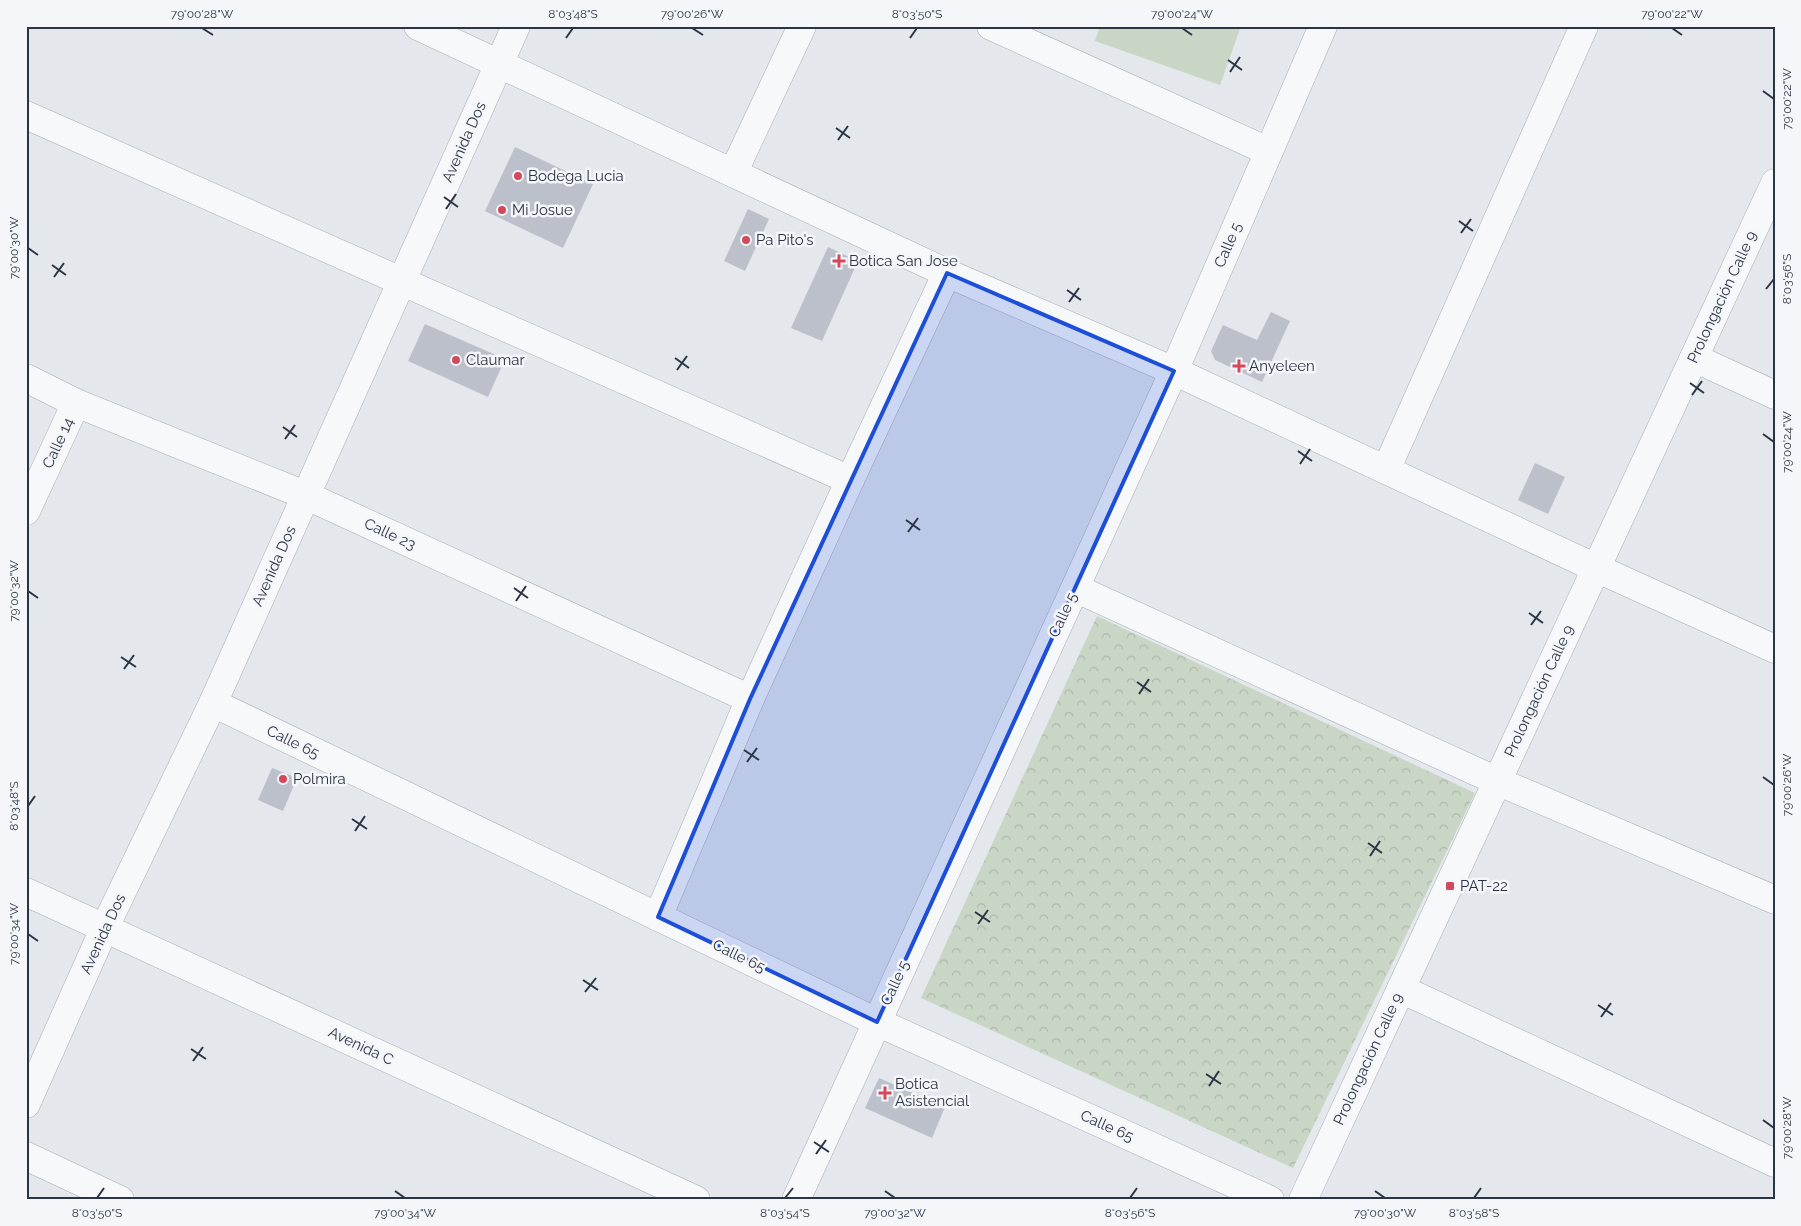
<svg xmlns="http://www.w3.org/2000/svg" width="1801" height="1226" font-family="Raleway,sans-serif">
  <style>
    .forest { fill: url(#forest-crowns) }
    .pitch { fill: #c9d6c5 }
    .building { fill: #bbc0ca }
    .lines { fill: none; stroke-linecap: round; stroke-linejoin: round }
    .minor-casing { stroke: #a9aeb7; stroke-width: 29 }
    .minor { stroke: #f7f8fa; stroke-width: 28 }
    .marked { fill: #1d4ed8; fill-opacity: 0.2; stroke: #1d4ed8; stroke-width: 4; stroke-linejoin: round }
    .ticks { fill: none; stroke: #2b3445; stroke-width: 2 }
    .poi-dot { fill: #d1495b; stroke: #f4f6f9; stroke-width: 2 }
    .labels { text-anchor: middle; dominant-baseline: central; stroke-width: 5; stroke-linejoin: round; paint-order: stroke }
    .street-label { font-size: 15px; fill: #2b3445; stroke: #f4f6f9 }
    .poi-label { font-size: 15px; fill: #2b3445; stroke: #f4f6f9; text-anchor: start }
    .neatline { fill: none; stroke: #2b3445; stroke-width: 2 }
    .ticks-label { font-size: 12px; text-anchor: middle; fill: #2b3445 }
  </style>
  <defs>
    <pattern id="forest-crowns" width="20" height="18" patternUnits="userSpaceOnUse" patternTransform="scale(1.25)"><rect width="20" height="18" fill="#c9d6c5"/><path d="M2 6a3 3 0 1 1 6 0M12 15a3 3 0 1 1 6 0" fill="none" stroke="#adb8ab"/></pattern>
  </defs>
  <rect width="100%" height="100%" fill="#e4e7ec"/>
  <!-- forest -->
  <polygon class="forest" points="1097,616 1475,793 1293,1168 921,998"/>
  <!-- pitch -->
  <polygon class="pitch" points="1100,26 1241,26 1220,85 1095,41"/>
  <!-- building -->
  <g class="building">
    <polygon points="515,147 593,184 563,248 485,211"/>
    <polygon points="748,209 769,219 745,271 724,261"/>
    <polygon points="828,247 858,261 822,341 791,328"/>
    <polygon points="1271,312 1290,321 1262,382 1215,360 1211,351 1223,325 1257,340"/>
    <polygon points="425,324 505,359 488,397 408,361"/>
    <polygon points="1535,463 1565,477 1548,514 1518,500"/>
    <polygon points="272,768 297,778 283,811 258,800"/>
    <polygon points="879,1078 945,1107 932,1138 865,1108"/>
  </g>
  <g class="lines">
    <!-- minor casing -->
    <g class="minor-casing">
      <g id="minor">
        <polyline points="418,26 947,273 1174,371 1596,568 1775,649"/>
        <polyline points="991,26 1268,151"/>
        <polyline points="26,115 850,480"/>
        <polyline points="733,173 802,26"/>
        <polyline points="1694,358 1775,395"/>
        <polyline points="26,378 76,403 305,495 750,699"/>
        <polyline points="1386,470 1584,26"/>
        <polyline points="26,511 76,403"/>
        <polyline points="1075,588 1497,781 1775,900"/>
        <polyline points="213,703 877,1022 1270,1200"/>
        <polyline points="26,892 696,1200"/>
        <polyline points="658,917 750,699 850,480 947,273"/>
        <polyline points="1401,989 1775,1163"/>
        <polyline points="26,1104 104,929 213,703 516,26"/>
        <polyline points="26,1156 120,1200"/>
        <polyline points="796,1200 1174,371 1323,26"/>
        <polyline points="1303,1200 1775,183"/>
      </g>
    </g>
    <!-- minor -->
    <use href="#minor" class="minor"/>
  </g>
  <!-- marked area -->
  <path class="marked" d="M947,273l227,98 -297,651 -219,-105 92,-218z"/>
  <!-- ticks -->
  <path class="ticks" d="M202,28l11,7M692,28l11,7M1182,28l10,7M1672,28l10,7M566,38l7,-10M910,38l7,-10M1228,60l14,10M1230,72l10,-15M1763,91l11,8M836,128l14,10M838,140l10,-14M444,197l14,10M446,209l10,-15M1459,221l14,10M1461,233l10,-14M28,248l10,7M52,265l14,10M54,277l10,-14M1766,289l8,-10M1067,290l14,10M1069,302l10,-14M675,358l14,10M677,370l10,-14M1690,383l14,10M1692,395l10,-14M283,427l14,10M1763,434l11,8M285,439l10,-14M1298,451l14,10M1300,464l10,-15M906,520l14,10M908,532l10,-14M514,588l14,10M28,591l10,7M516,601l10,-15M1529,613l14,10M1531,625l10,-14M121,657l15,10M124,669l10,-14M1137,682l14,10M1139,694l10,-15M744,750l15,10M747,762l10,-14M1763,777l11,8M28,806l7,-10M352,819l15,10M355,831l10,-15M1368,843l14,10M1370,856l10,-15M975,912l15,10M978,924l10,-14M28,934l10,7M583,980l15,10M585,992l11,-14M1598,1005l15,10M1601,1017l10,-14M191,1049l15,10M193,1061l10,-14M1206,1074l15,10M1209,1086l10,-15M1763,1120l11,8M814,1142l15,10M816,1154l10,-14M395,1191l10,7M885,1191l10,7M1375,1191l10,7M97,1198l7,-10M785,1198l8,-10M1130,1198l7,-10M1474,1198l7,-10"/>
  <!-- markers -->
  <g class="poi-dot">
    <circle cx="518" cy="176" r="5"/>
    <circle cx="502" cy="210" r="5"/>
    <circle cx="746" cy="240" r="5"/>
    <path d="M836.5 253.5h5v5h5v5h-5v5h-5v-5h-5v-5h5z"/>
    <circle cx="456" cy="360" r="5"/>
    <path d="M1236.5 358.5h5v5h5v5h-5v5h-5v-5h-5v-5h5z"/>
    <circle cx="283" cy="779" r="5"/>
    <rect x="1445" y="881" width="10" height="10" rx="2.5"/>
    <path d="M882.5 1085.5h5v5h5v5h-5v5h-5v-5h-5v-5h5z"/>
  </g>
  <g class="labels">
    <!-- street labels -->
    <g class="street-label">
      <text transform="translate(464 142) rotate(-66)">Avenida Dos</text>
      <text transform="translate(1228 245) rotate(-67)">Calle 5</text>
      <text transform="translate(1722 297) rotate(-65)">Prolongación Calle 9</text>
      <text transform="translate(58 443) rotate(-65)">Calle 14</text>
      <text transform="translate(390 534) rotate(25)">Calle 23</text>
      <text transform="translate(274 566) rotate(-66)">Avenida Dos</text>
      <text transform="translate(1063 615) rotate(-65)">Calle 5</text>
      <text transform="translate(1539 691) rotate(-65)">Prolongación Calle 9</text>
      <text transform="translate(293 742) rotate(26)">Calle 65</text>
      <text transform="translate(103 934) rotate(-65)">Avenida Dos</text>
      <text transform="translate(739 956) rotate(26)">Calle 65</text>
      <text transform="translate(895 983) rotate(-65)">Calle 5</text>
      <text transform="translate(361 1046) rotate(25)">Avenida C</text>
      <text transform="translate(1368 1059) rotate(-65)">Prolongación Calle 9</text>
      <text transform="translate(1107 1126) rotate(24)">Calle 65</text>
    </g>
    <!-- poi labels -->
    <g class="poi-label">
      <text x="528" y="176">Bodega Lucia</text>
      <text x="512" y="210">Mi Josue</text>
      <text x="756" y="240">Pa Pito's</text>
      <text x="849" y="261">Botica San Jose</text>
      <text x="466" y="360">Claumar</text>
      <text x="1249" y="366">Anyeleen</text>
      <text x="293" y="779">Polmira</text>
      <text x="1460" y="886">PAT-22</text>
      <text x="895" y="1084">Botica<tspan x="895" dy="17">Asistencial</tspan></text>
    </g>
  </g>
  <!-- border -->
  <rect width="1801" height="1226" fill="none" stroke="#f4f6f9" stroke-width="55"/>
  <rect x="28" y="28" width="1746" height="1170" class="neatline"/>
  <g class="ticks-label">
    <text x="202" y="18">79°00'28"W</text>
    <text x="573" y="18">8°03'48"S</text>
    <text x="692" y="18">79°00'26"W</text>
    <text x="917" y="18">8°03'50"S</text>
    <text x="1182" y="18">79°00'24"W</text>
    <text x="1672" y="18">79°00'22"W</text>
    <text transform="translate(1787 99) rotate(-90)" y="4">79°00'22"W</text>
    <text transform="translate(14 248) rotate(-90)" y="4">79°00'30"W</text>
    <text transform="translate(1787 279) rotate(-90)" y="4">8°03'56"S</text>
    <text transform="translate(1787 442) rotate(-90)" y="4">79°00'24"W</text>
    <text transform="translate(14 591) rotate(-90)" y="4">79°00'32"W</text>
    <text transform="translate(1787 785) rotate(-90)" y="4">79°00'26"W</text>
    <text transform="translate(14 806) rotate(-90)" y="4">8°03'48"S</text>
    <text transform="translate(14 934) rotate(-90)" y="4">79°00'34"W</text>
    <text transform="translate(1787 1128) rotate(-90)" y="4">79°00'28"W</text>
    <text x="97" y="1217">8°03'50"S</text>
    <text x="405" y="1217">79°00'34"W</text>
    <text x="785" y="1217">8°03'54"S</text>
    <text x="895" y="1217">79°00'32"W</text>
    <text x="1130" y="1217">8°03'56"S</text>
    <text x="1385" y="1217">79°00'30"W</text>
    <text x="1474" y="1217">8°03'58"S</text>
  </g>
</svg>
